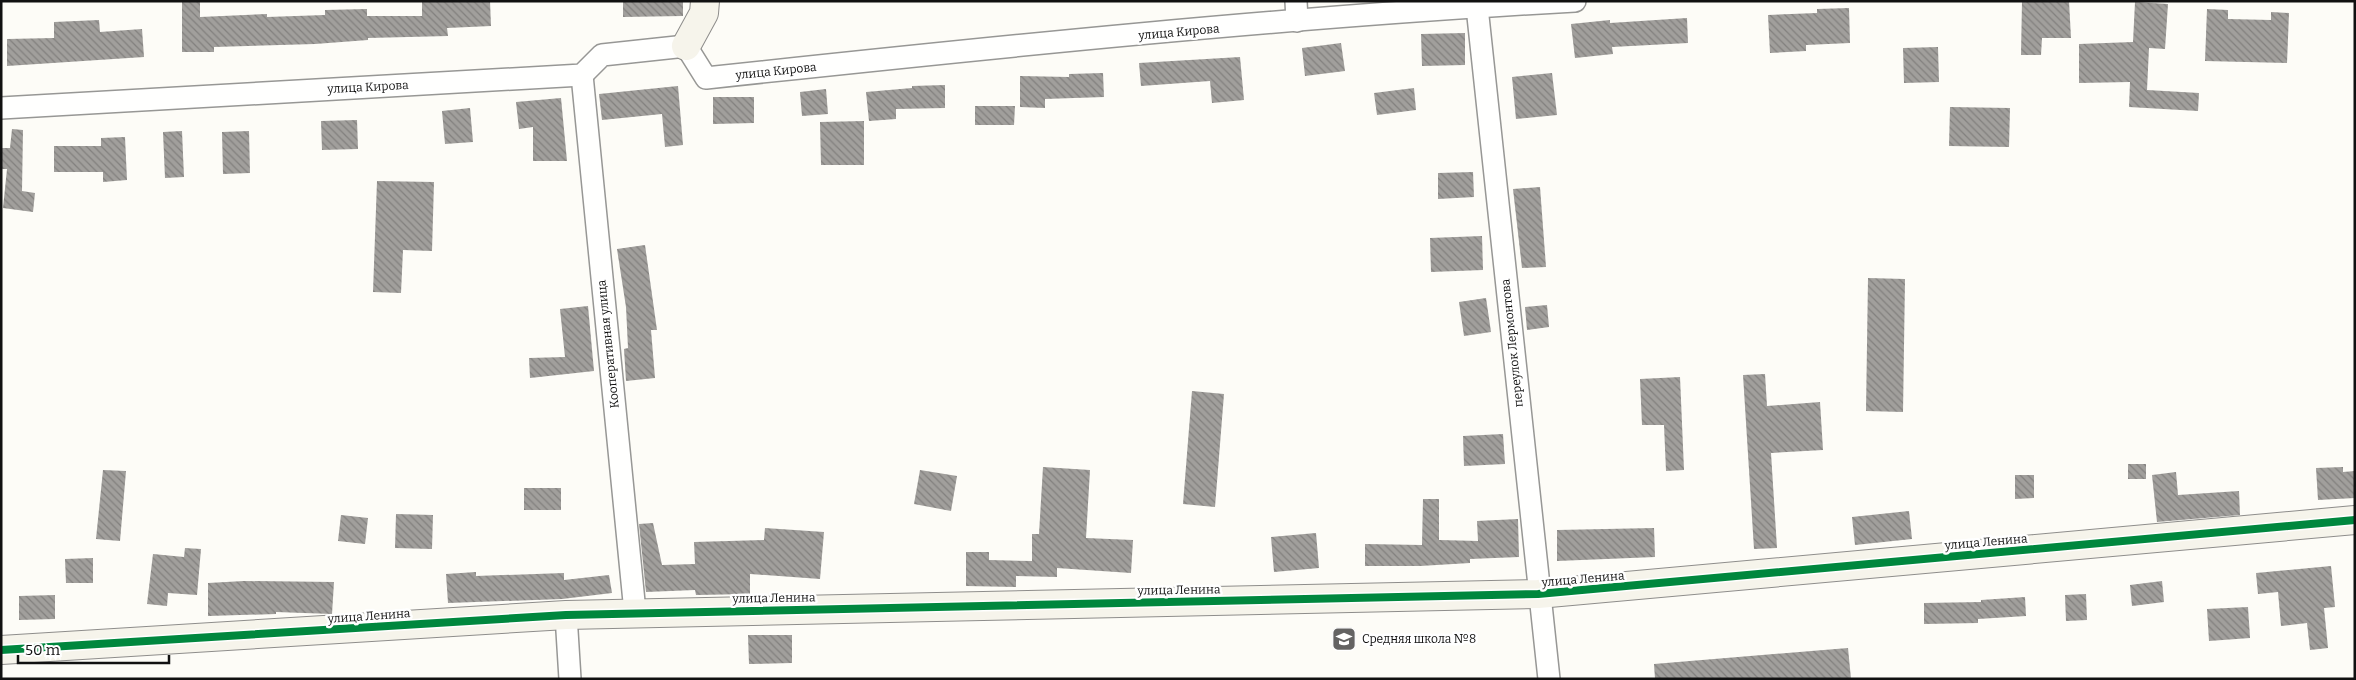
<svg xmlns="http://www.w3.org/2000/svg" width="2356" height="680" font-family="Bitter,serif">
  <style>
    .building { fill: url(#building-back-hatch) }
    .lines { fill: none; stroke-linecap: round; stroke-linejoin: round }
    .street-casing { stroke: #979795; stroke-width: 24 }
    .secondary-casing { stroke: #8e8d8b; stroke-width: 30 }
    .street { stroke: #fffffe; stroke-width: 21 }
    .secondary { stroke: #f6f4eb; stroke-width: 28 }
    .cycleway-casing { stroke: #fff; stroke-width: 11 }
    .cycleway { stroke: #00873e; stroke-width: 8 }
    .labels { text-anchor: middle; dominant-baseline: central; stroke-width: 5; stroke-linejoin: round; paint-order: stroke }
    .street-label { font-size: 12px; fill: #111; stroke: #fff }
    .poi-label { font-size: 12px; fill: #111; stroke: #fff; text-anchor: start }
  </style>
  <defs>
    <pattern id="building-back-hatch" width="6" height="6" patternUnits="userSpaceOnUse" patternTransform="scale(1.25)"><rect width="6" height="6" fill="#a19f9c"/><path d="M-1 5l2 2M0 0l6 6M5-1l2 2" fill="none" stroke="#82807e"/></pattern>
  </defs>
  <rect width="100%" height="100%" fill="#fdfcf7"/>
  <!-- building -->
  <g class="building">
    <polygon points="182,1 200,1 200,17 267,14 267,17 325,15 325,10 367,9 367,16 422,16 422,1 490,1 491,26 447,28 448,36 368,38 368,40 315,44 214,47 214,52 182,52"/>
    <polygon points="623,1 683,1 683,16 623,17"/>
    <polygon points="2022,1 2069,1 2071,38 2042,38 2041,55 2021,55"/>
    <polygon points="2135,2 2168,4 2165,49 2149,48 2147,90 2199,93 2198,111 2129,107 2130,82 2079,83 2079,44 2133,42"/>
    <polygon points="1849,8 1850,43 1806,45 1806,51 1770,53 1768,15 1817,13 1817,9"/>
    <polygon points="2207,9 2228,10 2228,19 2271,20 2271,12 2289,13 2287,63 2205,61"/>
    <polygon points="1687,18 1688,43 1612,47 1613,54 1575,58 1571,24 1610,20 1610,23"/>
    <polygon points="99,20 100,32 142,29 144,57 7,66 7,39 54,38 54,22"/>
    <polygon points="1465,33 1465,65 1422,66 1421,34"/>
    <polygon points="1341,43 1345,71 1305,76 1302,48"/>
    <polygon points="1938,47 1939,82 1904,83 1903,48"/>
    <polygon points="1240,57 1244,100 1212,103 1210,81 1141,86 1139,63"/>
    <polygon points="1103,73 1104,97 1045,99 1045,108 1020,107 1020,76 1069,77 1069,74"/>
    <polygon points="1552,73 1557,115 1516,119 1512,77"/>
    <polygon points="945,85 945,108 896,109 896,119 869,121 866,92 912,88 912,86"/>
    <polygon points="678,86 683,145 665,147 662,114 602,120 599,94"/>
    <polygon points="1414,88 1416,110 1377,115 1374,93"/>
    <polygon points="826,89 828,114 802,116 800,92"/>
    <polygon points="713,97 754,97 754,123 713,124"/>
    <polygon points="561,98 567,161 533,161 533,127 519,129 516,102"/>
    <polygon points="975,106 1015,106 1014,125 975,125"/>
    <polygon points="1950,107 2010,108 2009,147 1949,146"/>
    <polygon points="470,108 473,142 445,144 442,111"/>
    <polygon points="357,120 358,149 322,150 321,121"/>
    <polygon points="864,121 864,165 821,165 820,122"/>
    <polygon points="12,129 23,130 22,191 35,193 33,212 3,208 7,169 1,169 1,148 10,148"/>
    <polygon points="182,131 184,177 165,178 163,132"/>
    <polygon points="249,131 250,173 223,174 222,132"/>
    <polygon points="125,137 127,180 103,182 103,172 54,172 54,146 101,146 101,138"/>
    <polygon points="1473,172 1474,197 1438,199 1438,173"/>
    <polygon points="377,181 434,182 432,251 403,250 401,293 373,292"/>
    <polygon points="1540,187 1546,267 1522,268 1513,189"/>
    <polygon points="1482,236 1483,270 1431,272 1430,238"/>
    <polygon points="645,245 657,330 651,330 655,378 626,381 624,349 628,348 626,307 617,249"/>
    <polygon points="1868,278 1905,279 1903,412 1866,411"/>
    <polygon points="1486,298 1491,332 1464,336 1459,302"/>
    <polygon points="1547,305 1549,327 1527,330 1525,307"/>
    <polygon points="588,306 594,371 530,378 529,358 565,357 560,309"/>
    <polygon points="1765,374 1767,406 1820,402 1823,450 1771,453 1777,548 1754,549 1743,375"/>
    <polygon points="1680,377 1684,470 1666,471 1664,425 1642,425 1640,379"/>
    <polygon points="1192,391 1224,394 1215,507 1183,504"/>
    <polygon points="1503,434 1505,464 1464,466 1463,436"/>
    <rect x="2128" y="464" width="18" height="15"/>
    <polygon points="1043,467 1090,470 1086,538 1133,540 1131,573 1057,568 1057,577 1016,576 1016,587 966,586 966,552 989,552 989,560 1032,561 1032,534 1039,534"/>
    <polygon points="2343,467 2343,472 2355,471 2355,498 2318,500 2316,468"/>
    <polygon points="103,470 126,471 120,541 96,539"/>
    <polygon points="920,470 957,476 951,511 914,504"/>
    <polygon points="2176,472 2178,495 2239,491 2240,515 2157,522 2152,475"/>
    <polygon points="2015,475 2034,475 2034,498 2015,499"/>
    <rect x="524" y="488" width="37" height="22"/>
    <polygon points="1423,499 1439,499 1439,540 1478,541 1477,521 1518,519 1519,557 1470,559 1470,563 1420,566 1365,566 1365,544 1422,545"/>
    <polygon points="1909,511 1912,539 1855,545 1852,517"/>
    <polygon points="396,514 433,515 432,549 395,548"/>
    <polygon points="341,515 368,518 365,544 338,541"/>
    <polygon points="653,523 662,565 695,564 694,542 764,540 765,528 824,532 820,579 750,574 750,594 696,595 695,590 646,592 639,524"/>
    <polygon points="1654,528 1655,557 1557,561 1557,530"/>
    <polygon points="1316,533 1319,568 1274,572 1271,537"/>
    <polygon points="185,548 201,549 197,595 168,593 167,606 147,604 153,554 184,557"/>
    <polygon points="93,558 93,583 66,583 65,559"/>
    <polygon points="2331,566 2335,607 2324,608 2328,648 2310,650 2307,623 2281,626 2278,592 2258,594 2256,573"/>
    <polygon points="476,572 476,576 564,573 564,580 609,575 612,593 562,599 448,603 446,574"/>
    <polygon points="244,581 334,582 332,614 276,612 276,614 208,616 208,583"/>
    <polygon points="2162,581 2164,602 2132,606 2130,585"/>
    <polygon points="2086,594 2087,620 2066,621 2065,595"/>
    <polygon points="55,595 55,619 19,620 19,596"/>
    <polygon points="2025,597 2026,616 1978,619 1978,623 1924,624 1924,603 1981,602 1981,600"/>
    <polygon points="2248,607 2250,638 2209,641 2207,609"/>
    <polygon points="748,635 792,635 792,663 749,664"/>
    <polygon points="1848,648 1851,679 1655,679 1654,664"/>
  </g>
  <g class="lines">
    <!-- street casing -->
    <g class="street-casing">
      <g id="street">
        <polyline points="1296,1 1297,21"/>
        <polyline points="1479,1 1477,7 1549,679"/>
        <polyline points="582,75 635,612"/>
        <path d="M1,108l581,-33 20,-20 84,-9 20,32c289,-31 579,-61 869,-77"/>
        <polyline points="566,615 570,679"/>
      </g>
    </g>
    <!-- secondary casing -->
    <g class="secondary-casing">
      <g id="secondary">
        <polyline points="686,46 704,13 705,1"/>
        <polyline points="1,650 566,615 1538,594 2355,520"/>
      </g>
    </g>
    <!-- street -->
    <use href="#street" class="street"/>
    <!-- secondary -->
    <use href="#secondary" class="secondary"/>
    <!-- cycleway casing -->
    <g class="cycleway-casing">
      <polyline id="cycleway" points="1,650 566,615 1538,594 2355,520"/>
    </g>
    <!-- cycleway -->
    <use href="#cycleway" class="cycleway"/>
  </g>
  <!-- icons -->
  <defs>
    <g id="school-square" transform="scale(1.25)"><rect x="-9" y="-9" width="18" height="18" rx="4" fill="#646362" stroke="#fff"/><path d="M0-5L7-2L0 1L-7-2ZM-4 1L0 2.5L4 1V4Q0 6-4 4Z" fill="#fff"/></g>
  </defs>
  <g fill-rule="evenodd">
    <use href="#school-square" x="1344" y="639"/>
  </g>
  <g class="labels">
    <!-- street labels -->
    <g class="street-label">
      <text transform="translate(1179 32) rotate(-5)">улица Кирова</text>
      <text transform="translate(776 71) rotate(-6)">улица Кирова</text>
      <text transform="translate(368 87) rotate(-3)">улица Кирова</text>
      <text transform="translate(1512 343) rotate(-96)">переулок Лермонтова</text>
      <text transform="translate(608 344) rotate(-96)">Кооперативная улица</text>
      <text transform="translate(1986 542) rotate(-5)">улица Ленина</text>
      <text transform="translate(1583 579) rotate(-5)">улица Ленина</text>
      <text transform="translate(1179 590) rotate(-1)">улица Ленина</text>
      <text transform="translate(774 598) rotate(-1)">улица Ленина</text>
      <text transform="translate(369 616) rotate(-4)">улица Ленина</text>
    </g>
    <!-- poi labels -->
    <g class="poi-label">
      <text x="1362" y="639">Средняя школа №8</text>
    </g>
  </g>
  <!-- border -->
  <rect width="2356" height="680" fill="none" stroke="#111111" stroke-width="5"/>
  <!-- scale -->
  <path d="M18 655v8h151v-8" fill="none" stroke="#111111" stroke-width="2.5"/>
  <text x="25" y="655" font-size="15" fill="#111111" stroke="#ffffff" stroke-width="4" paint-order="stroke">50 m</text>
</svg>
